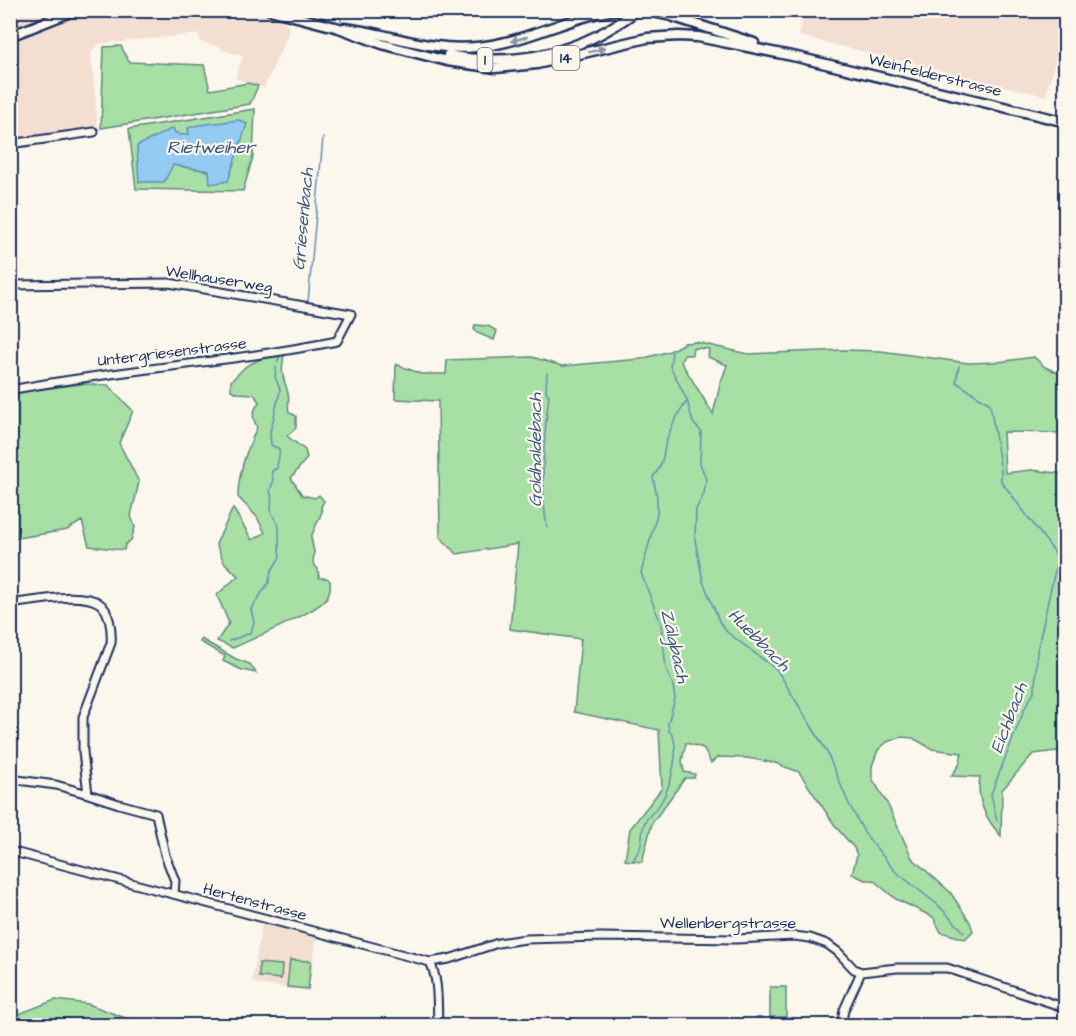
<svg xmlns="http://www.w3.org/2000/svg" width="1076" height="1036" font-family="'Architects Daughter',sans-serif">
<rect width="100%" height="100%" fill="#fbf7ec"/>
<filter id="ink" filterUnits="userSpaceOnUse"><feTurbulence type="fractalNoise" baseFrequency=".0167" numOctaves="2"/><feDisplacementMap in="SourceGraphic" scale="12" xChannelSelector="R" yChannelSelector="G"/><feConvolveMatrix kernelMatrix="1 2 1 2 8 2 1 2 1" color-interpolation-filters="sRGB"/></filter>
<g filter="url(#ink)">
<path fill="#f2dfd1" d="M 11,11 L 76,11 L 11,36 Z
M 91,11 L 246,11 L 282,19 L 288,26 L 288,34 L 264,88 L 235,78 L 243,56 L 221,50 L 221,47 L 201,42 L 199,34 L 98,44 L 91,52 L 98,129 L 11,142 L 11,41 Z
M 805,11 L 1065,11 L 1065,51 L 1058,49 L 1046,96 L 799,36 Z
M 263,917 L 317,932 L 309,991 L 252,983 Z"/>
<path fill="#a7dfa4" stroke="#618781" stroke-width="1.5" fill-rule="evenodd" d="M 121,46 L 129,62 L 204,65 L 210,90 L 248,83 L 258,86 L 250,104 L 101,128 L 104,47 Z
M 255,109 L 253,157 L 243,191 L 136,189 L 129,129 ZM 189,134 L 228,181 L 209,171 L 173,165 L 183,135 Z
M 475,325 L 488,326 L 497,331 L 494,340 L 477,333 L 474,329 Z
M 696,342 L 748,354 L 844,350 L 881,351 L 968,363 L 998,362 L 1034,357 L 1045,367 L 1065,376 L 1065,433 L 1003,432 L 1005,473 L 1031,470 L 1065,474 L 1065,750 L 1033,754 L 1002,790 L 1001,836 C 986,819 976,801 980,777 L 951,776 L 959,765 L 962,753 L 932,749 L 913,738 L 902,737 L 887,742 L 878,750 L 872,766 L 872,778 L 887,803 L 912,858 L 950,892 L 970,922 L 973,931 L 965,939 L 941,932 L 933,917 L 896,899 L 873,880 L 865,880 L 852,874 L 857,855 L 854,848 L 836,827 L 799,772 L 775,763 L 747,758 L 718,757 L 711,763 L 703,748 L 686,743 L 682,761 L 684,772 L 695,774 L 694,778 L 685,778 L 652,823 L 642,862 L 625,860 L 630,829 L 662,788 L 659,730 L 574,712 L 581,639 L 510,629 L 518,544 L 457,554 L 440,537 L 438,401 L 395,399 L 396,364 L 421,374 L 446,374 L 447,360 L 532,357 L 562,366 L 641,359 L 670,351 L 684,343 ZM 693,348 L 709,349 L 708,357 L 727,365 L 720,385 L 713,414 L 681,362 L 684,355 L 692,355 Z
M 284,354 C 281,375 282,373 288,393 C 290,399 287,405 289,412 L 296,416 L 296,428 L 287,436 L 305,450 L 307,458 L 291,478 L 302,495 L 315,498 L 319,495 L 324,501 L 321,507 L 322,512 L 311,537 L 314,552 L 313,563 L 318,569 L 319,578 L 327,578 L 330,581 C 331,588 330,593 326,599 C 315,613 252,639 233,648 L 217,641 L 229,623 L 217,595 L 238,576 L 224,562 L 216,544 L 233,508 L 252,540 L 265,533 L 257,517 L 238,497 C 238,472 247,450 257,427 C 251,416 253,412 259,402 L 254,394 L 237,393 L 231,390 L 231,381 L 246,366 L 265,357 Z
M 81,384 L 108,385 L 133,411 L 119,443 L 139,482 L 131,516 L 135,527 L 131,540 L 125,545 L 124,550 L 89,546 L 82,521 L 67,530 L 11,539 L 11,393 Z
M 201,639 L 236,659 L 250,664 L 256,673 L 242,670 L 223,661 L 225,656 L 200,642 Z
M 290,960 L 311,961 L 308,989 L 287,987 Z
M 259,963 L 282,965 L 281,979 L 259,977 Z
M 770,987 L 786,987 L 786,1017 L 770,1017 Z
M 55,1000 L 88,1004 L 144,1025 L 11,1025 L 11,1017 Z"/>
<path fill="#93cbf2" stroke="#638db7" stroke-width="1.5" d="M 239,120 L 247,124 L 228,181 L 210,184 L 209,171 L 173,165 L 164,182 L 139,182 L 137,146 L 173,128 L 175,133 L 178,133 L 179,135 L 189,134 L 188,128 L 199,125 Z"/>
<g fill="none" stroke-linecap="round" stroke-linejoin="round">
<path stroke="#638db7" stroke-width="1.5" d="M 339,10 L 341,21
M 308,302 L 323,138
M 672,352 L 670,366 L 687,400 L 693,423 L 701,431 L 700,463 L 706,479 L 704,494 L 696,509 L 695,540 L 703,581 L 719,621 L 727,632 L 777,670 L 826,750 L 848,802 L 865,834 L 895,871 L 938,905 L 964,932
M 277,362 L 280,356
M 959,366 L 956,382 L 990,404 L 1000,465
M 1001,468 L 1001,481 L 1058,557 L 1044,619
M 547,527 C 540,489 544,434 549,396 L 546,391 L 547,373
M 229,641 L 250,633 L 254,623 L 251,609 L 269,582 L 271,572 L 280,557 C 278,547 280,538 279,528 C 278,521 272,517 271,510 C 271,503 273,498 270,491 L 273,482 L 272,471 L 277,468 C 277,462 281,453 279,449 L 271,445 L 270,432 L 279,396 L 280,389 L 275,377 L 276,367
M 997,821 L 991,794 L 1025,708 L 1035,690 L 1037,651 L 1044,620
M 633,861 C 635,856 638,852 640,848 C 643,839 641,828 646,820 C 650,814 657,809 661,802 C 670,789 683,743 669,731 L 668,723 L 675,699 L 673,685 L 666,668 L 661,624 L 641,573 L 657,514 L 657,497 L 653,477 C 663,465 662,460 665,446 C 669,430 677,415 687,401"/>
<defs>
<path id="minor" d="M 10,144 L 94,132
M 10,285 L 169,283 L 351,314 L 337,341 C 229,363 119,369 10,390
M 10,604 C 33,601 81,591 99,603 C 110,610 112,631 111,643 L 83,717 L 83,752 L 88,794 L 119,804 L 156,814 L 165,855 L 175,881 L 174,894
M 10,779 L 56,785 L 88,794
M 10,851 L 430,962 C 439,980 437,1005 438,1026
M 430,962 L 449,959 L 498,943 L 526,939 L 600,937 L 736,939 L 794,936 L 810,938 L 827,944 L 838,952 L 854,969 L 861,972 L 897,968 L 947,968 L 1066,1008
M 841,1026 L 844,1010 L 861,972"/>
<path id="major" d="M 270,10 L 339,28
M 643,10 L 671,16 L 754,43
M 336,27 L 382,44 L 447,61 L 495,68 L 537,64 L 647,38 L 679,36 L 698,37 L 797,57 L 1066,122
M 344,28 C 388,33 431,52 476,47 C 525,43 567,17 615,10
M 10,36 L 76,10
M 448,55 C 515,68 583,53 637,10"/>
</defs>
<use href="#minor" stroke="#1b2f5e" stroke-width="11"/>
<use href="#major" stroke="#1b2f5e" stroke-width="13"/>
<use href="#minor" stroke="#fbf7ec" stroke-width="7"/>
<use href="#major" stroke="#fbf7ec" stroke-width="8"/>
</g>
<defs><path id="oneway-solid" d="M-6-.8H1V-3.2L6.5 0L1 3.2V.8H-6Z" transform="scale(1.5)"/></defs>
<g fill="#8b93a5">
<use href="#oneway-solid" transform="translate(519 39) rotate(164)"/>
<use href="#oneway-solid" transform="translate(597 50) rotate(-15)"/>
</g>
</g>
<g text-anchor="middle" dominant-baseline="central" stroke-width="4.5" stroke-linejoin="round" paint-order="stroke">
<g fill="#fbf7ec" stroke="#5e6b89" stroke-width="1.5">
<rect x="552.5" y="46" width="27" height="24" rx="4.5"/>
<rect x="477.5" y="48" width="15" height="24" rx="4.5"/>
</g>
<g font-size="15" font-weight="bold" fill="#1b2f5e">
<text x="566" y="58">14</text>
<text x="485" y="60">1</text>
</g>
<g font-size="16" fill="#1b2f5e" stroke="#fbf7ec">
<text transform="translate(935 75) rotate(14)">Weinfelderstrasse</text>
<text transform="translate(219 279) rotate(9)">Wellhauserweg</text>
<text transform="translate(172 352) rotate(-7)">Untergriesenstrasse</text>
<text transform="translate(255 902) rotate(15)">Hertenstrasse</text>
<text x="728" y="923">Wellenbergstrasse</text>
</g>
<g font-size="18" font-style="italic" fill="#395683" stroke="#fbf7ec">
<text x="211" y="147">Rietweiher</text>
<text transform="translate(303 219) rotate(-85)">Griesenbach</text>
<text transform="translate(535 450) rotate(-90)">Goldhaldebach</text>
<text transform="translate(759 640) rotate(45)">Huebbach</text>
<text transform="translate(675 646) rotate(77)">Zälgbach</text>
<text transform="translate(1009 718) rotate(-69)">Eichbach</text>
</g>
</g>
<rect width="1076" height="1036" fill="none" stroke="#fbf7ec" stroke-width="36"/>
<rect x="18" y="18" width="1040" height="1000" fill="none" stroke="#1b2f5e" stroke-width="2" filter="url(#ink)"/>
</svg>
